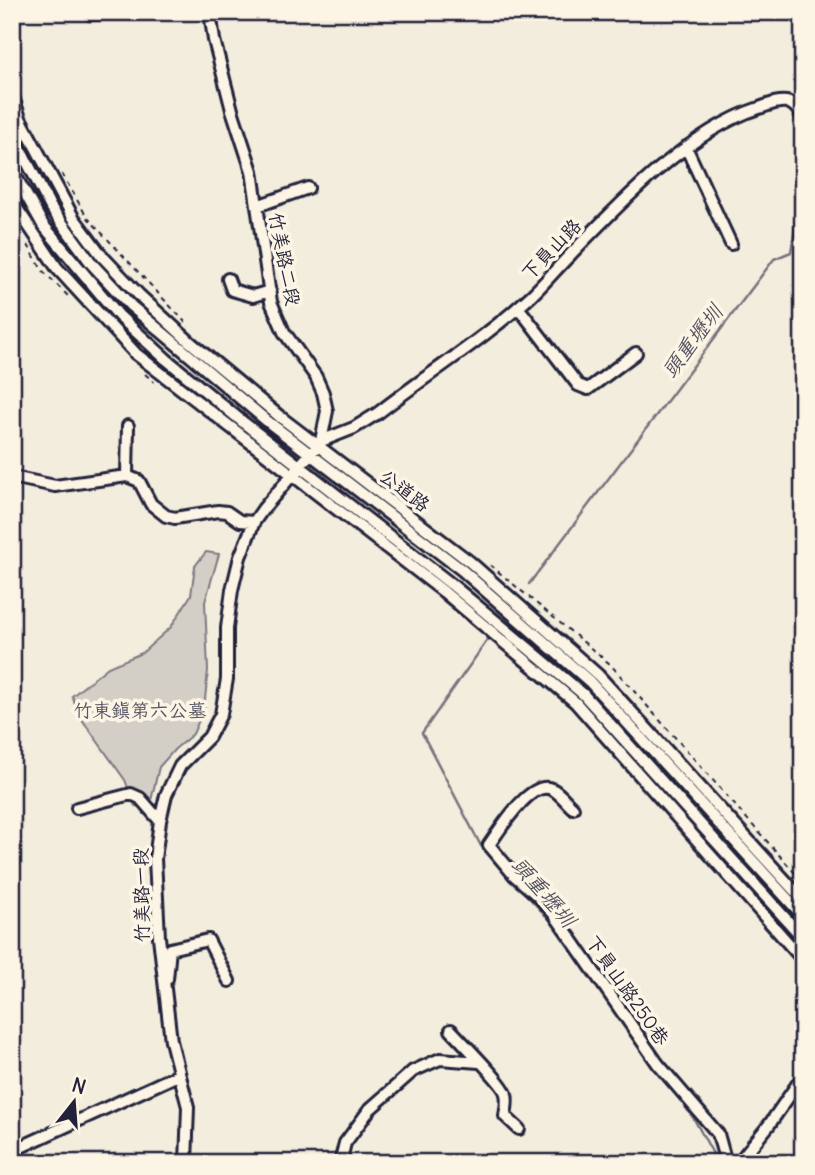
<svg xmlns="http://www.w3.org/2000/svg" width="815" height="1175" font-family="Delius,'LXGW WenKai TC',sans-serif">
<rect width="100%" height="100%" fill="#f3edde"/>
<filter id="ink" filterUnits="userSpaceOnUse"><feTurbulence type="fractalNoise" baseFrequency=".0143" numOctaves="2"/><feDisplacementMap in="SourceGraphic" scale="14" xChannelSelector="R" yChannelSelector="G"/><feConvolveMatrix kernelMatrix="1 2 1 2 8 2 1 2 1" color-interpolation-filters="sRGB"/></filter>
<g filter="url(#ink)">
<path fill="#d4cfc6" stroke="#7b7880" stroke-width="2" d="M 206,552 L 219,554 L 205,602 L 208,670 L 204,709 L 193,734 L 175,749 L 159,767 L 149,809 L 135,806 L 125,780 L 81,718 L 72,696 L 108,667 L 142,653 L 171,627 L 191,595 L 195,566 Z"/>
<g fill="none" stroke-linecap="round" stroke-linejoin="round">
<path stroke="#75727b" stroke-width="2.5" d="M 529,584 L 774,259 L 791,252 L 803,178
M 489,638 L 422,733 L 481,846 L 503,870
M 517,885 L 550,920 L 584,966
M 674,1091 L 694,1119 L 718,1163"/>
<defs>
<path id="minor" d="M 91,14 L 114,12
M 12,94 L 20,118 L 73,217 L 102,256 L 139,295 L 190,342 L 279,416 L 470,562 L 598,675 L 803,900
M 12,133 L 51,208 L 92,264 L 131,306 L 267,421 L 462,570 L 590,682 L 803,916
M 686,147 L 731,244
M 12,170 L 43,225 L 119,316 L 166,359 L 244,423 L 451,584 L 583,694 L 803,938
M 12,201 L 57,268 L 136,354 L 444,592 L 575,702 L 803,960
M 257,206 L 308,188
M 228,279 L 232,290 L 253,296 L 270,291
M 518,307 L 578,385 L 588,389 L 636,353
M 321,441 L 354,428 L 378,413 C 428,374 484,339 531,296 C 545,283 557,268 571,254 C 622,201 689,131 759,108 C 780,101 791,95 803,118
M 127,476 L 128,426
M 12,477 L 55,486 L 127,476 L 139,481 L 151,504 L 166,516 L 175,518 L 218,511 L 227,512 L 240,521 L 254,522
M 77,808 L 131,794 L 140,798 L 160,821
M 573,808 C 567,803 560,793 552,789 C 530,779 499,831 489,845 L 515,876 L 538,896 L 554,914 L 658,1064 L 718,1134 L 726,1163
M 167,979 L 170,949 L 208,940 L 229,981
M 451,1030 C 461,1041 505,1085 506,1094 C 508,1101 506,1109 505,1116 L 519,1129
M 12,1151 L 178,1075
M 186,1163 L 188,1107 L 171,1041 L 159,937 L 155,859 L 160,821 L 166,795 L 180,766 L 209,737 L 221,714 L 227,679 L 227,628 L 232,590 L 240,557 L 254,522 L 263,509 L 321,441 L 327,411 L 323,393 L 316,377 L 284,332 L 271,302 L 252,171 L 232,110 L 214,40 L 210,12
M 340,1163 L 345,1143 L 370,1109 L 413,1071 L 440,1059 L 479,1062
M 738,1163 L 769,1125 L 803,1076"/>
</defs>
<use href="#minor" stroke="#22223b" stroke-width="16"/>
<path stroke="#22223b" stroke-width="2" stroke-dasharray="5 5" stroke-linecap="butt" d="M 12,67 L 18,84
M 62,174 L 87,217 L 185,322
M 28,245 L 42,270 L 70,298
M 145,374 L 154,382
M 490,565 L 610,664 L 803,882"/>
<use href="#minor" stroke="#fcf5e5" stroke-width="10"/>
</g>
</g>
<g text-anchor="middle" dominant-baseline="central" stroke-width="7" stroke-linejoin="round" paint-order="stroke">
<g font-size="19" fill="#22223b" stroke="#fcf5e5">
<text transform="translate(551 249) rotate(-46)">下員山路</text>
<text transform="translate(285 259) rotate(79)">竹美路二段</text>
<text transform="translate(405 490) rotate(37)">公道路</text>
<text transform="translate(141 895) rotate(-91)">竹美路一段</text>
<text transform="translate(628 990) rotate(55)">下員山路250巷</text>
</g>
<g font-size="19" fill="#575665" stroke="#fcf5e5">
<text x="140" y="710">竹東鎮第六公墓</text>
</g>
<g font-size="21" font-style="italic" fill="#525160" stroke="#fcf5e5">
<text transform="translate(692 341) rotate(-53)">頭重壢圳</text>
<text transform="translate(544 892) rotate(49)">頭重壢圳</text>
</g>
</g>
<rect width="815" height="1175" fill="none" stroke="#fcf5e5" stroke-width="42"/>
<rect x="21" y="21" width="773" height="1133" fill="none" stroke="#22223b" stroke-width="2.5" filter="url(#ink)"/>
<g transform="translate(74 1102) rotate(17)" stroke="#fcf5e5" stroke-width="5" paint-order="stroke">
<path d="M0-5L12 26L0 18L-12 26Z" fill="#22223b"/>
<text y="-10" font-size="19" font-weight="bold" text-anchor="middle" fill="#22223b">N</text>
</g>
</svg>
